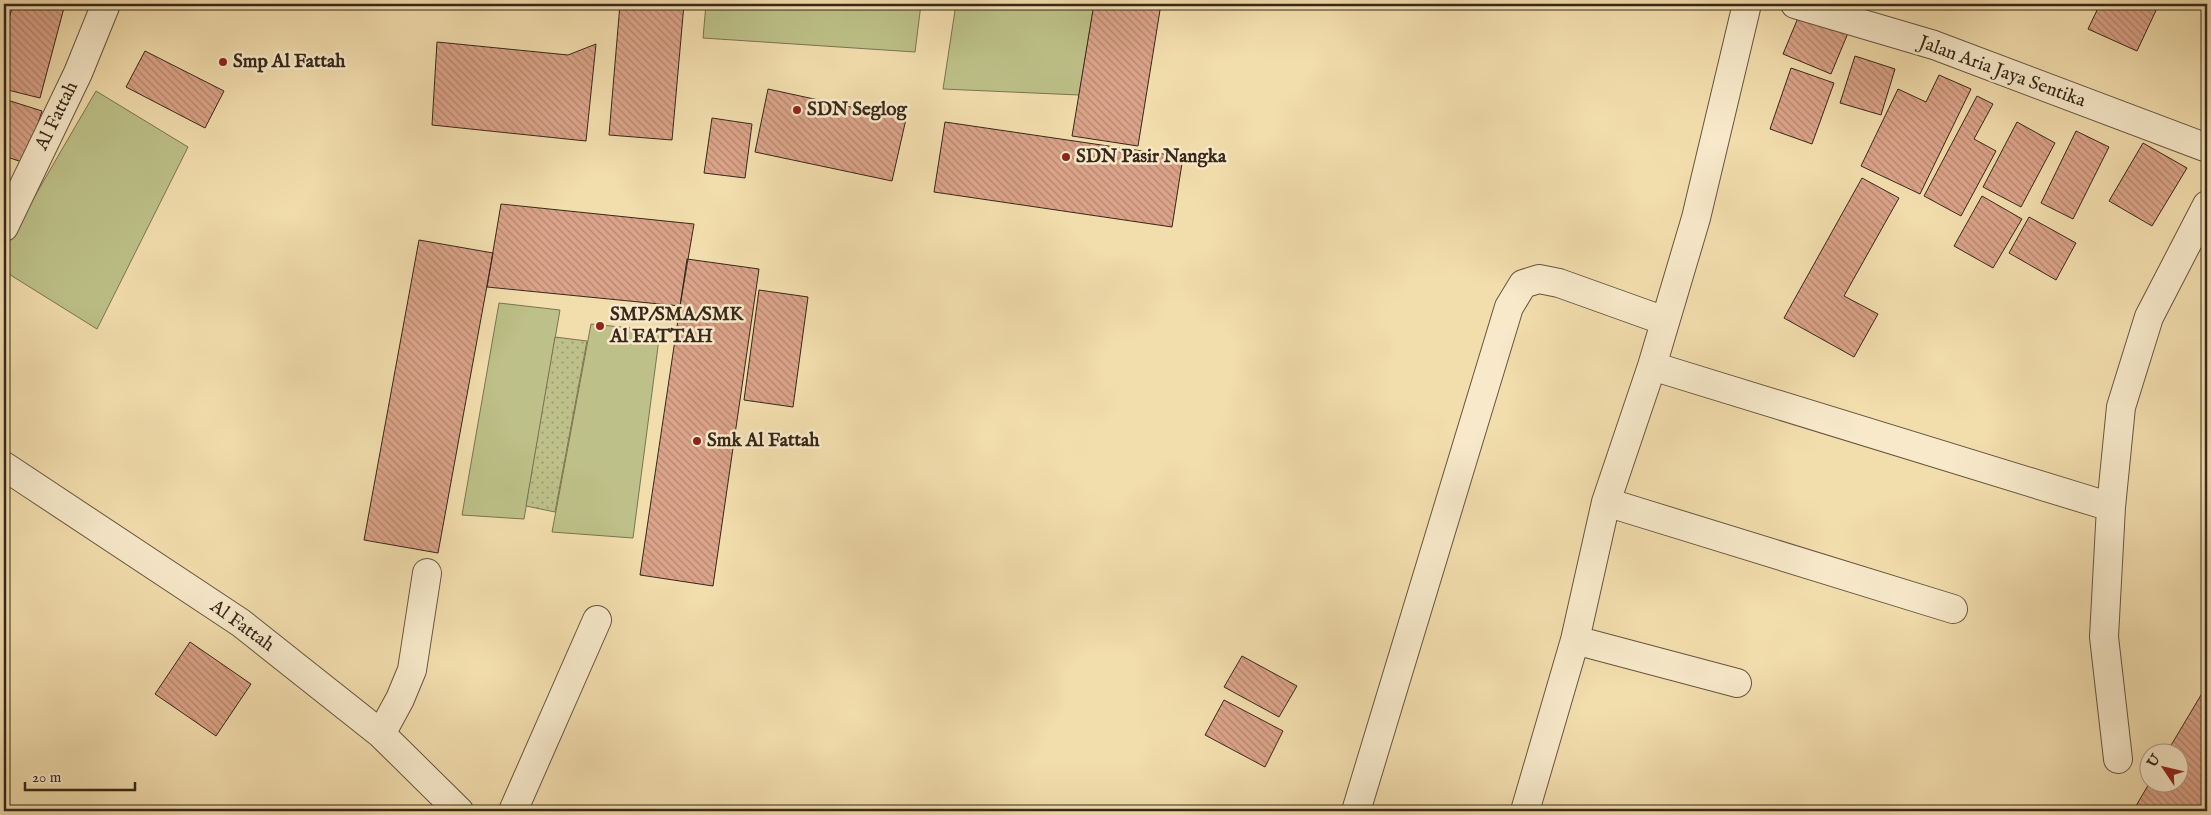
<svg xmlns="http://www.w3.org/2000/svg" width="2211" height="815" font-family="'IM FELL English',serif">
<defs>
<pattern id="park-dots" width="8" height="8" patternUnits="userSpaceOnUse" patternTransform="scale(1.25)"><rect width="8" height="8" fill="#bdc088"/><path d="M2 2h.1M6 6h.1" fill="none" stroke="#9a9c6e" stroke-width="1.8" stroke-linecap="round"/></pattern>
<pattern id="building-back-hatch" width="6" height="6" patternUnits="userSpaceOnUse" patternTransform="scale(1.25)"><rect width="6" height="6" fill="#dba389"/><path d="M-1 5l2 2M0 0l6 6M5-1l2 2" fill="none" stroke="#b2856f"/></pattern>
</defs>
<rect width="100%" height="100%" fill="#f2ddad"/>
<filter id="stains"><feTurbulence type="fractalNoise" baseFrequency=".004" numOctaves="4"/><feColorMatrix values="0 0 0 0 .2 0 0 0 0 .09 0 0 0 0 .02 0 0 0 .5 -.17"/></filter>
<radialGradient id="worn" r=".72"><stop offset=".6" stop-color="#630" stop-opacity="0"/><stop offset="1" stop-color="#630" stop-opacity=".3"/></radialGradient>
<path fill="#bdc088" stroke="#7a7450" d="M 706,4 L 921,4 L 915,52 L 703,38 Z
M 956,4 L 1094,4 L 1079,95 L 943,89 Z
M 96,91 L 188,147 L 97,329 L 4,271 L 4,249 Z
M 499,303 L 560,310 L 524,519 L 462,515 Z
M 591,324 L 660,331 L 633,538 L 552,532 Z"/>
<path fill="url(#park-dots)" stroke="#7a7450" d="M 555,337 L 587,341 L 555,512 L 526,506 Z"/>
<path fill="url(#building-back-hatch)" stroke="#372819" d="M 13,4 L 65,4 L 40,98 L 4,89 L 4,38 Z
M 620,4 L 684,4 L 672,140 L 609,135 Z
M 1094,4 L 1161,4 L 1138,146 L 1072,136 Z
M 2100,4 L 2159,4 L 2137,51 L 2088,29 Z
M 1800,13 L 1848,33 L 1831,74 L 1783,54 Z
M 437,42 L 568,55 L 596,44 L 586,141 L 432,125 Z
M 145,51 L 224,91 L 205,128 L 126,87 Z
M 1855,56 L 1895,69 L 1881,115 L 1840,103 Z
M 1791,68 L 1834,83 L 1812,144 L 1770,129 Z
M 1939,75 L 1971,89 L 1920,194 L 1861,166 L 1898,89 L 1926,102 Z
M 768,89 L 906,119 L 892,181 L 755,152 Z
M 1977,96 L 1993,104 L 1974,139 L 1996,151 L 1961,216 L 1924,196 Z
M 4,99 L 42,111 L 25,163 L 4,156 Z
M 712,118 L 752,124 L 745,178 L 704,173 Z
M 945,122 L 1183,157 L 1172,227 L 934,192 Z
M 2017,122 L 2055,143 L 2021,207 L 1983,187 Z
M 2076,131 L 2109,147 L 2073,219 L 2041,203 Z
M 2143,143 L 2187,168 L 2152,226 L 2109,201 Z
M 1862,178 L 1899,198 L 1844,296 L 1878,314 L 1854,357 L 1784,318 Z
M 1982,196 L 2022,219 L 1993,268 L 1954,246 Z
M 501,204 L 694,224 L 680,306 L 487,287 Z
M 2029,217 L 2076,243 L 2056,280 L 2009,253 Z
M 419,240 L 493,253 L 438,553 L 364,540 Z
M 687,259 L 759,269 L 713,586 L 640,575 Z
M 759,290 L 808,297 L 793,407 L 744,400 Z
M 190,642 L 251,684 L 216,736 L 155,694 Z
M 1242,656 L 1297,686 L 1279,717 L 1224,687 Z
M 2207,685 L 2207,811 L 2133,811 L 2150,782 L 2178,782 L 2178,752 L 2167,752 Z
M 1224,700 L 1283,731 L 1265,767 L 1205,735 Z"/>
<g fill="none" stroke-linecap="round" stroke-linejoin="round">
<defs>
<path id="minor" d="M 1795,4 L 1934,45 L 2207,148
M 4,227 L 78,73 L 106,4
M 1652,366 L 2111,507
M 4,466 L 241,623 L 381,734 L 459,811
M 1606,502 L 1953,609
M 1575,640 L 1737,683
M 381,734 L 400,699 L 412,670 L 427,573
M 2118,759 L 2104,637 L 2111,507 L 2121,407 L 2149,317 L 2207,205
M 513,811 L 597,620
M 1356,811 L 1509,307 L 1523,284 L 1539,279 L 1559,283 L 1665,321
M 1525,811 L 1575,640 L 1606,502 L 1652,366 L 1696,218 L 1747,4"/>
</defs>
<use href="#minor" stroke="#66553e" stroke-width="30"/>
<use href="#minor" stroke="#f7e9ca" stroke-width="28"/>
</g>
<g fill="#8f2418" stroke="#f7e9ca" stroke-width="2">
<circle cx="223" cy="62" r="5"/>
<circle cx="797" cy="110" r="5"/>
<circle cx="1066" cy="157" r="5"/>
<circle cx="600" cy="326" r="5"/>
<circle cx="697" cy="441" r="5"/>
</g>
<g text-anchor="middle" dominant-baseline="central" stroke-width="5" stroke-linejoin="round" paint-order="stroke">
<g font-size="19" font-weight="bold" fill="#372819" stroke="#f7e9ca" text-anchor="start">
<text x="233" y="62">Smp Al Fattah</text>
<text x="807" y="110">SDN Seglog</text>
<text x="1076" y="157">SDN Pasir Nangka</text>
<text x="610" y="315">SMP/SMA/SMK<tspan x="610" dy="22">Al FATTAH</tspan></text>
<text x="707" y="441">Smk Al Fattah</text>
</g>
<g font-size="19" fill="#372819" stroke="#f7e9ca">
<text transform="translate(2002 72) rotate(20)">Jalan Aria Jaya Sentika</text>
<text transform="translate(57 116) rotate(-64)">Al Fattah</text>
<text transform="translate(242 626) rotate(36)">Al Fattah</text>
</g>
</g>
<rect width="2211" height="815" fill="none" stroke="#f2ddad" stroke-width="20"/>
<rect x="5" y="5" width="2201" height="805" fill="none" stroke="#372819" stroke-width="2.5"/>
<rect x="10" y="10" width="2191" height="795" fill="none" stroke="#372819"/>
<g transform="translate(2164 768) rotate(305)"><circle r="24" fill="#f7e9ca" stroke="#aa9c83"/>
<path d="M0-4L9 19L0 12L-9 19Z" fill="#8f2418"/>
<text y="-8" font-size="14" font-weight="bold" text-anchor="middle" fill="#372819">U</text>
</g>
<path d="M25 782v8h110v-8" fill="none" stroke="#372819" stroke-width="2.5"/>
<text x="32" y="782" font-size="15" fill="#372819" stroke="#f7e9ca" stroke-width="4" paint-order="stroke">20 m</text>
<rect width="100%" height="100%" filter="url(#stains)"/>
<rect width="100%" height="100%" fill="url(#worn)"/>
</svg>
